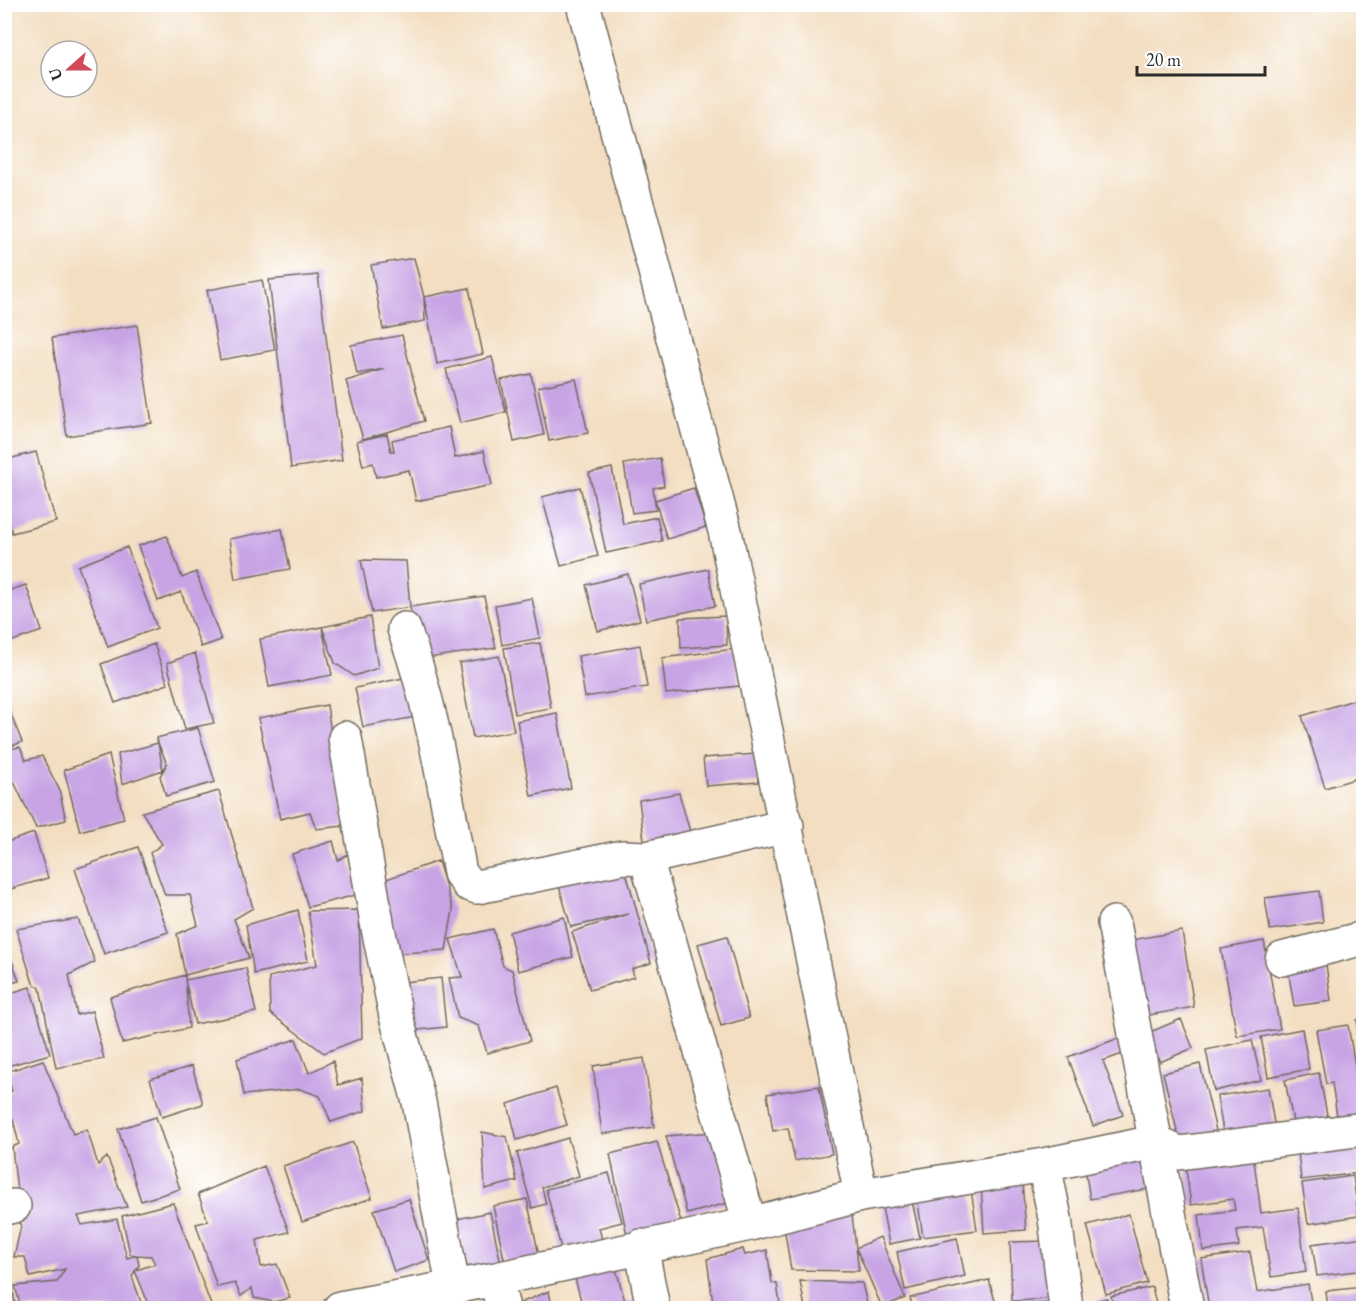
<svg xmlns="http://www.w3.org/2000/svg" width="1368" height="1313" font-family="'EB Garamond',serif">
<rect width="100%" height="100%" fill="#fff"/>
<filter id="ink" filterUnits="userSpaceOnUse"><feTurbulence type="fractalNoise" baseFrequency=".0167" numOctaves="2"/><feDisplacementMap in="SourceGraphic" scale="12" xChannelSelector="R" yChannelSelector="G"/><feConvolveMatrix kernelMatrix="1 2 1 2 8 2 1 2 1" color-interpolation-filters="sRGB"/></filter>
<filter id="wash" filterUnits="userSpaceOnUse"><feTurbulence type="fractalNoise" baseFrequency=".008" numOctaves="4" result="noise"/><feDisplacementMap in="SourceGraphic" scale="24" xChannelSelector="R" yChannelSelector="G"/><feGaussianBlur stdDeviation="1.35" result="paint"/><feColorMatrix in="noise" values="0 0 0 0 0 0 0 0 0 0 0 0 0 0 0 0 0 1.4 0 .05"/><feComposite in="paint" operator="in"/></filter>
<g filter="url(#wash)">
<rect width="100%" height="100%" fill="#f3dec1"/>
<g id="blocks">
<path fill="#c8a4e5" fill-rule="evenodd" d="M 414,258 L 424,297 L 425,321 L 383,329 L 371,265 Z
M 318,275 L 342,460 L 291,468 L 269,280 Z
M 262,280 L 275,350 L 220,360 L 207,290 Z
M 469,288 L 483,354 L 437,364 L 424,297 Z
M 137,325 L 152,423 L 67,436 L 52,338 Z
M 402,335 L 424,421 L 363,439 L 346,381 L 384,369 L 357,374 L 351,345 Z
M 492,357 L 506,412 L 460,423 L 446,369 Z
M 531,374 L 544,435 L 514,442 L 501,380 Z
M 576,379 L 588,433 L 549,441 L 538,387 Z
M 449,427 L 455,458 L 484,451 L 492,485 L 416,501 L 409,470 L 376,477 L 373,463 L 363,466 L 357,441 L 387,434 L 391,451 L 394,451 L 392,440 Z
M 36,452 L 56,522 L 12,533 L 4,505 L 4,460 Z
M 660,458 L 664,486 L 653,488 L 656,510 L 632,513 L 624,464 Z
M 612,468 L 623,524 L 657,517 L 662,541 L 606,553 L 589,473 Z
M 580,487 L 598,556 L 561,566 L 542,497 Z
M 694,488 L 706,527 L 667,539 L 655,500 Z
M 282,529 L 290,569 L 235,579 L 229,539 Z
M 167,536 L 182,578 L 196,572 L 221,640 L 201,647 L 181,592 L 158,601 L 138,546 Z
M 127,547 L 157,628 L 108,647 L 78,566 Z
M 361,560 L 406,561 L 410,607 L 484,596 L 496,648 L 421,659 L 410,607 L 372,613 Z
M 708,569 L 715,606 L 646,620 L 639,584 Z
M 628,574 L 640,620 L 598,631 L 586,585 Z
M 26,585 L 42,631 L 4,644 L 4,592 Z
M 532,598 L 540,638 L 502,645 L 495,605 Z
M 726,616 L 727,645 L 681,648 L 680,618 Z
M 370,617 L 378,668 L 354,676 L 335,663 L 322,627 Z
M 322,627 L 332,675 L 269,687 L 260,639 Z
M 540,643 L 551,708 L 515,714 L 504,648 Z
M 154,644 L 168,684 L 115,703 L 101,664 Z
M 640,645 L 647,687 L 585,697 L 578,656 Z
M 735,649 L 739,686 L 666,694 L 662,658 Z
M 195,653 L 214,723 L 185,729 L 167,663 Z
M 499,656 L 514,731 L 473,738 L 459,663 Z
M 413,676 L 421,716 L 363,727 L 355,688 Z
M 4,697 L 22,742 L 4,749 Z
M 1357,699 L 1364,721 L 1364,776 L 1325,788 L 1302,716 Z
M 327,705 L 344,826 L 316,829 L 310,812 L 280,819 L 258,718 Z
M 557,713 L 571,788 L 531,796 L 517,721 Z
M 198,728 L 215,782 L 166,796 L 160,776 L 167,764 L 156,738 Z
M 158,743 L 163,770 L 122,784 L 118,754 Z
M 20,747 L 26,760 L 42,756 L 59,789 L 66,820 L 36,828 L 14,782 L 4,782 L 4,750 Z
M 756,754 L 758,782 L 706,786 L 703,758 Z
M 109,755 L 124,819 L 80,831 L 64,770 Z
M 219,791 L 253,908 L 234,919 L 249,958 L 185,975 L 177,934 L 198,925 L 190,895 L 165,895 L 150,853 L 162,844 L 142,812 Z
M 679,793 L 692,839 L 645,848 L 639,800 Z
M 34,833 L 48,878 L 4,891 L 4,843 Z
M 333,841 L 338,860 L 348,854 L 360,894 L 308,907 L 292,854 Z
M 138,847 L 168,932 L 104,954 L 75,869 Z
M 438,861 L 453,910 L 446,950 L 389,954 L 378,882 Z
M 623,861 L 651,963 L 632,969 L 634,977 L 590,990 L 572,932 L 628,914 L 571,927 L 557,879 Z
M 1319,891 L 1323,922 L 1270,930 L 1265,898 Z
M 298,910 L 308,961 L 254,974 L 246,925 Z
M 359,910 L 362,1038 L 324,1053 L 270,1013 L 269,977 L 317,965 L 308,911 Z
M 564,917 L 573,957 L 518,971 L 509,932 Z
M 78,919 L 95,962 L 69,975 L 77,1015 L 92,1011 L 104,1059 L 56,1068 L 40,988 L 33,983 L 16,929 Z
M 493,929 L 503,966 L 512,970 L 530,1041 L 487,1053 L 479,1026 L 458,1018 L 449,978 L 462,977 L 450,939 Z
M 1182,931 L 1194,1007 L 1139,1017 L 1125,941 Z
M 727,936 L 749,1018 L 721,1026 L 698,944 Z
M 4,937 L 19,981 L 4,985 Z
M 1264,941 L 1280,1029 L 1237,1036 L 1221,949 Z
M 1325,957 L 1331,1001 L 1294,1006 L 1287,963 Z
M 246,968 L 256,1012 L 195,1024 L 185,980 Z
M 185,975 L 189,1028 L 122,1043 L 110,997 Z
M 441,978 L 446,1027 L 409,1031 L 403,982 Z
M 30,987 L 50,1054 L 4,1067 L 4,995 Z
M 1364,1018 L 1364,1052 L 1362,1052 L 1357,1020 Z
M 1181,1019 L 1193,1048 L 1160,1062 L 1148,1033 Z
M 1348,1025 L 1357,1078 L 1364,1077 L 1364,1120 L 1338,1123 L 1332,1083 L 1326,1084 L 1316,1030 Z
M 1302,1029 L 1309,1069 L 1268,1077 L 1261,1037 Z
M 1119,1038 L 1125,1053 L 1103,1061 L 1123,1115 L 1093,1126 L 1068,1057 Z
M 296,1039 L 309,1073 L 333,1061 L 338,1085 L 362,1078 L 365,1111 L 331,1122 L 320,1096 L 300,1089 L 244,1095 L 237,1059 Z
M 1252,1040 L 1261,1080 L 1214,1091 L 1206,1050 Z
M 644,1058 L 654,1127 L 602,1134 L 593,1066 Z
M 43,1060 L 73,1134 L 87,1129 L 98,1165 L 107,1157 L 127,1207 L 78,1216 L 82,1225 L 117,1219 L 127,1258 L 137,1255 L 130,1254 L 122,1216 L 173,1203 L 212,1308 L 173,1308 L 169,1303 L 149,1305 L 135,1271 L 132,1276 L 143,1308 L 21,1308 L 15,1286 L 57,1282 L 65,1269 L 30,1277 L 25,1257 L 14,1257 L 21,1226 L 12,1147 L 19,1144 L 13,1119 L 6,1122 L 4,1119 L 4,1095 L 12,1091 L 6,1072 ZM 137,1255 L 151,1256 L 155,1264 L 136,1270 L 139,1265 Z
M 1200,1064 L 1218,1139 L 1181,1147 L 1163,1073 Z
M 192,1066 L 203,1104 L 162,1117 L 150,1079 Z
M 1319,1073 L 1328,1120 L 1294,1127 L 1285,1080 Z
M 819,1086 L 832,1154 L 795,1161 L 788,1128 L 773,1131 L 767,1094 Z
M 556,1088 L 567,1125 L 517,1140 L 508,1104 Z
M 1268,1088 L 1276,1135 L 1225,1143 L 1217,1096 Z
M 156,1117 L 180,1189 L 141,1201 L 118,1129 Z
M 482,1132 L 507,1137 L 517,1181 L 485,1189 Z
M 712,1132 L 731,1202 L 687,1214 L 666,1136 Z
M 1356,1135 L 1360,1173 L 1301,1180 L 1297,1142 Z
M 568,1138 L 579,1176 L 542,1187 L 546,1204 L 532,1208 L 517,1153 Z
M 353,1142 L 372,1198 L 302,1222 L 283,1166 Z
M 657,1142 L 682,1225 L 628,1240 L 610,1154 Z
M 1252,1146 L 1261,1213 L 1298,1208 L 1306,1272 L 1271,1277 L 1263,1227 L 1237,1230 L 1239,1246 L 1203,1251 L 1199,1215 L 1235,1210 L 1233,1199 L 1191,1205 L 1184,1155 Z
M 1148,1156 L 1154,1188 L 1090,1199 L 1085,1168 Z
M 264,1166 L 289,1232 L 257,1240 L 261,1267 L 277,1264 L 290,1298 L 274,1302 L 254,1298 L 252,1288 L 241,1296 L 235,1283 L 217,1287 L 196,1224 L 208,1221 L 198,1194 Z
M 609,1173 L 622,1222 L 599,1228 L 605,1251 L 564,1261 L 546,1189 Z
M 1353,1176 L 1358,1216 L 1308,1224 L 1302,1183 Z
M 970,1182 L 977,1230 L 923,1237 L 916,1189 Z
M 1022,1182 L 1026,1230 L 984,1233 L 981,1184 Z
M 911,1196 L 920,1238 L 889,1244 L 881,1202 Z
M 409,1199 L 429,1260 L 394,1272 L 374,1210 Z
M 527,1199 L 541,1265 L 507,1273 L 493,1206 Z
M 851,1207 L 856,1248 L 880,1237 L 905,1298 L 882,1307 L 856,1248 L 859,1271 L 791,1270 L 783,1220 Z
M 490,1212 L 502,1269 L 469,1276 L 457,1219 Z
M 1129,1214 L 1147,1283 L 1106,1294 L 1087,1225 Z
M 1364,1237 L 1364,1270 L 1317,1276 L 1312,1244 Z
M 957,1238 L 965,1276 L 905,1290 L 897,1252 Z
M 1049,1241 L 1051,1299 L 1012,1301 L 1010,1242 Z
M 743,1249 L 745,1255 L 767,1250 L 772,1283 L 777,1284 L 780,1304 L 773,1305 L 774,1308 L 721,1308 L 727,1301 L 713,1303 L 707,1259 Z
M 4,1252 L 6,1252 L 16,1308 L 4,1308 Z
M 1250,1252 L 1257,1292 L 1308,1284 L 1312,1308 L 1259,1308 L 1259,1305 L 1209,1308 L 1201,1259 Z
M 612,1255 L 625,1301 L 644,1301 L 645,1308 L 583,1308 L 573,1271 Z
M 989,1280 L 997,1308 L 913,1308 L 910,1298 Z
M 800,1281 L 862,1283 L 868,1308 L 805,1308 Z
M 1152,1287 L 1157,1308 L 1114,1308 L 1111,1296 Z
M 1364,1287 L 1364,1308 L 1328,1308 L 1326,1291 Z
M 549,1291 L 552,1308 L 508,1308 Z
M 1107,1298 L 1109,1308 L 1078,1308 L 1078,1305 Z
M 1050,1303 L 1051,1308 L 1014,1308 L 1014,1305 Z"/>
</g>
</g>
<g filter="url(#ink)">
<use href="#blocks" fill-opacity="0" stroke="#716a60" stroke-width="1.5"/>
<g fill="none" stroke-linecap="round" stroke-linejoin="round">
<defs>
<path id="minor" d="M 583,4 L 725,531 L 861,1195
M 404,629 C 433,708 445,790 460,873 L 468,884 L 477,887 L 623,857 L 646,858 L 787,826
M 345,738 L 378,928 L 396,1016 L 419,1102 L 453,1286 L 440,1303
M 646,858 L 750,1224
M 1114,923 L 1187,1308
M 1282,959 L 1364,938
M 1044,1165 L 1055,1218 L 1066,1308
M 4,1208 L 14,1206
M 641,1246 L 653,1308
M 496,1279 L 503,1308
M 340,1308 L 496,1279 L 750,1224 L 861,1195 L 1044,1165 L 1155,1142 L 1179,1153 L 1364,1129"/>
</defs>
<use href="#minor" stroke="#716a60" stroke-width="36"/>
<use href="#minor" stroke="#fff" stroke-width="33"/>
</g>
</g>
<rect width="1368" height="1313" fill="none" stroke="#fff" stroke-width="24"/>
<g transform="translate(69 69) rotate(249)"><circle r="28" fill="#ffffff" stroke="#aaaaaa" stroke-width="1.5"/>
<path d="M0-4.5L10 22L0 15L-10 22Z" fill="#d1495b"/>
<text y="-9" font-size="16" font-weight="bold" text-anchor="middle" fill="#2b2b2b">U</text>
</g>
<path d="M1137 66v9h128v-9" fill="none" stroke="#2b2b2b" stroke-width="3"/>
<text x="1146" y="66" font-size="18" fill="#2b2b2b" stroke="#ffffff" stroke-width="4.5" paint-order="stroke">20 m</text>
</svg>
